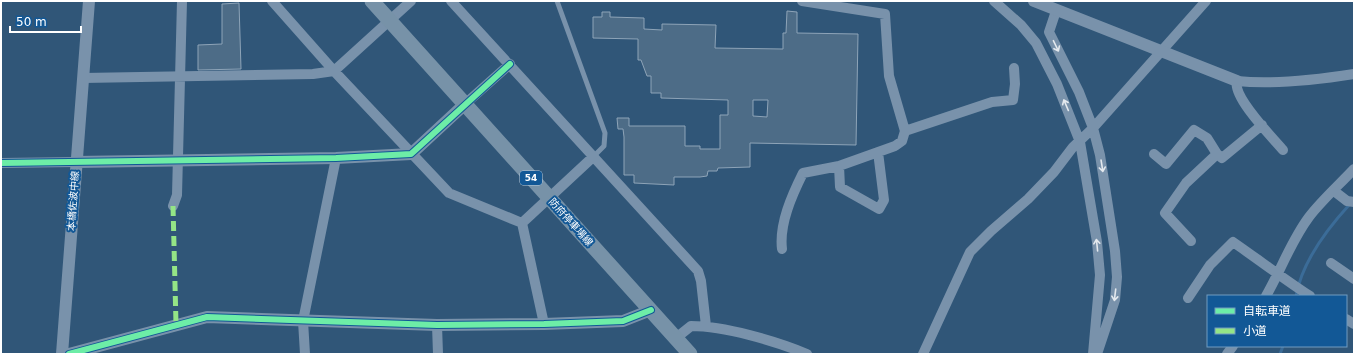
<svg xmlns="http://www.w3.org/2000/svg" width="1355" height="355" font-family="'DejaVu Sans','Noto Sans JP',sans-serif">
<rect width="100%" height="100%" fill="#305678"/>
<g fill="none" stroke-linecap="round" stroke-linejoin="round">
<path stroke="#3b6c98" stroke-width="3" d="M 1296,296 C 1302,262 1327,229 1350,204
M 1280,354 L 1283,346"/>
</g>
<path fill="#4d6c87" stroke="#8ea4b8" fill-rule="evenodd" d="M 239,3 L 241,69 L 198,70 L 198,45 L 222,44 L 222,4 Z
M 787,11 L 797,12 L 797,33 L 858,34 L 856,145 L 750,143 L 750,167 L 718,168 L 717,171 L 708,171 L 707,176 L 700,177 L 674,177 L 674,185 L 634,183 L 634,175 L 624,175 L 624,137 L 623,129 L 618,129 L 617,118 L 629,118 L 629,126 L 685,126 L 685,146 L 700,146 L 700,149 L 720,149 L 720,115 L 728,115 L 728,100 L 661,98 L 661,93 L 651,93 L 651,76 L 647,76 L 641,60 L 638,60 L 638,39 L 593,38 L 593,17 L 602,17 L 602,12 L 610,12 L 610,17 L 644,18 L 644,29 L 662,30 L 662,24 L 716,25 L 715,48 L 783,49 L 783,33 L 786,33 ZM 753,100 L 768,100 L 767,117 L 753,116 Z"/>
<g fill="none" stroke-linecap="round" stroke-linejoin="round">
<path stroke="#7992ab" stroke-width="5" d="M 557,1 L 605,133 L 604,146 L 593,157"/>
<path stroke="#7992ab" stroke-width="10" d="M 272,1 L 334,71 L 449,193 L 522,223
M 451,1 L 698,271 L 701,281 L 706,326
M 994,1 L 1021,25 L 1036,43 L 1057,84 L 1080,142 L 1097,242 L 1100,275 L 1093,354
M 1056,11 L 1049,32 L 1079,92 L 1093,128 L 1100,155 L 1115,251 L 1117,277 L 1115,300 L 1097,354
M 83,78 L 313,74 L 334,71 L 411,1
M 465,104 L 510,64
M 905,131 L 992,102 L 1013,100 L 1015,84 L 1014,68
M 1283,150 C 1272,137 1232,97 1237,81 C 1275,85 1316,80 1354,74
M 1154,154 L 1166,164 L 1194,130 L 1207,138 L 1217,154
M 1,163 L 76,162
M 839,166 L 840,187 L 879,209 L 884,200 L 878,152
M 1334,191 L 1347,201 L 1354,202
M 173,206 L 177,195 L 182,1
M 522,223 L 544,324
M 522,223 L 593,157
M 1191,241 L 1165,213 L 1186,183 L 1217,154 L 1222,158 L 1262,125
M 782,249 C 779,224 792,195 803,173 L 839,166 L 895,146 L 902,141 L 905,131 L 889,76 L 885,14 L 802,1
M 1331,263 L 1354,279
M 1266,296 C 1281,270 1291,241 1309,217 C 1322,200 1339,185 1354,169
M 1188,298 L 1210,265 L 1233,242 C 1259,260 1284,279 1310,296
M 1346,319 L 1354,324
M 437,325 L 438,354
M 676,338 L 691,326 C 724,326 776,341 807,354
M 305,354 L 303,321 L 336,158
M 923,354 L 970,252 L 991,231 L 1028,199 L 1054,172 L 1073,147 L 1093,128 L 1206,1
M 1227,354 L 1233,346"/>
<path stroke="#7992ab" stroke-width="12" d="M 1034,1 L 1237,81
M 76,162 L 336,158 L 411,154 L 465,104
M 62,354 L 89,1
M 69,354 L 207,317 L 437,325 L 544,324 L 623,321 L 651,310"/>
<path stroke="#7792a8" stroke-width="15" d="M 372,1 L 690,354"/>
<path stroke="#94e586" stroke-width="5" stroke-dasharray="10 5" stroke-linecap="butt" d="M 173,206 L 176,324"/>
<defs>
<path id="cycleway" d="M 1,163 L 336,158 L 411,154 L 510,64
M 69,354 L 207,317 L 437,325 L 544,324 L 623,321 L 651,310"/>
</defs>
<use href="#cycleway" stroke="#125896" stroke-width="8"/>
<use href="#cycleway" stroke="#6deda7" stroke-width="6"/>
</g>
<defs><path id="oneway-shaft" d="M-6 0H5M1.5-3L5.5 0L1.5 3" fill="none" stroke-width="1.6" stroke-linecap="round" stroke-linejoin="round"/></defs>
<g stroke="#e4e9ee">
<use href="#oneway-shaft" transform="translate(1056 46) rotate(64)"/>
<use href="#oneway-shaft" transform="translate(1066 105) rotate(-113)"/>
<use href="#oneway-shaft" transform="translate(1102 166) rotate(81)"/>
<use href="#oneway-shaft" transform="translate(1097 245) rotate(-96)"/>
<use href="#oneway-shaft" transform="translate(1115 295) rotate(97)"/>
</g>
<g text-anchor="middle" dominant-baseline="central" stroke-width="4" stroke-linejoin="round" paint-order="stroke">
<rect fill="#125896" stroke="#b8cde0" stroke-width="1" x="520" y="171" width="22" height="14" rx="3"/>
<g font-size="9" font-weight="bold" fill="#fff">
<text x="531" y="178">54</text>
</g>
<g font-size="10" fill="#fff" stroke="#125896">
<text transform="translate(73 201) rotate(-86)">本橋佐波中線</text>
<text transform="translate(571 222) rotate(48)">防府停車場線</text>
</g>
</g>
<rect width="1355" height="355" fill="none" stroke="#ffffff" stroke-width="4"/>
<rect x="1207" y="295" width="140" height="52" fill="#125896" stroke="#719bc0"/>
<rect x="1215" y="308" width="20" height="6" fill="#6deda7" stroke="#719bc0"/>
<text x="1243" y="315" font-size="12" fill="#ffffff">自転車道</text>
<rect x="1215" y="328" width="20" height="6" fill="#94e586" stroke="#719bc0"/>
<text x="1243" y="335" font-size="12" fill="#ffffff">小道</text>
<path d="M10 26v6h71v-6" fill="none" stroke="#ffffff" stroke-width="2"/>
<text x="16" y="26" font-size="12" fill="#ffffff" stroke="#125896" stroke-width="3" paint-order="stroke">50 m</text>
</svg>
